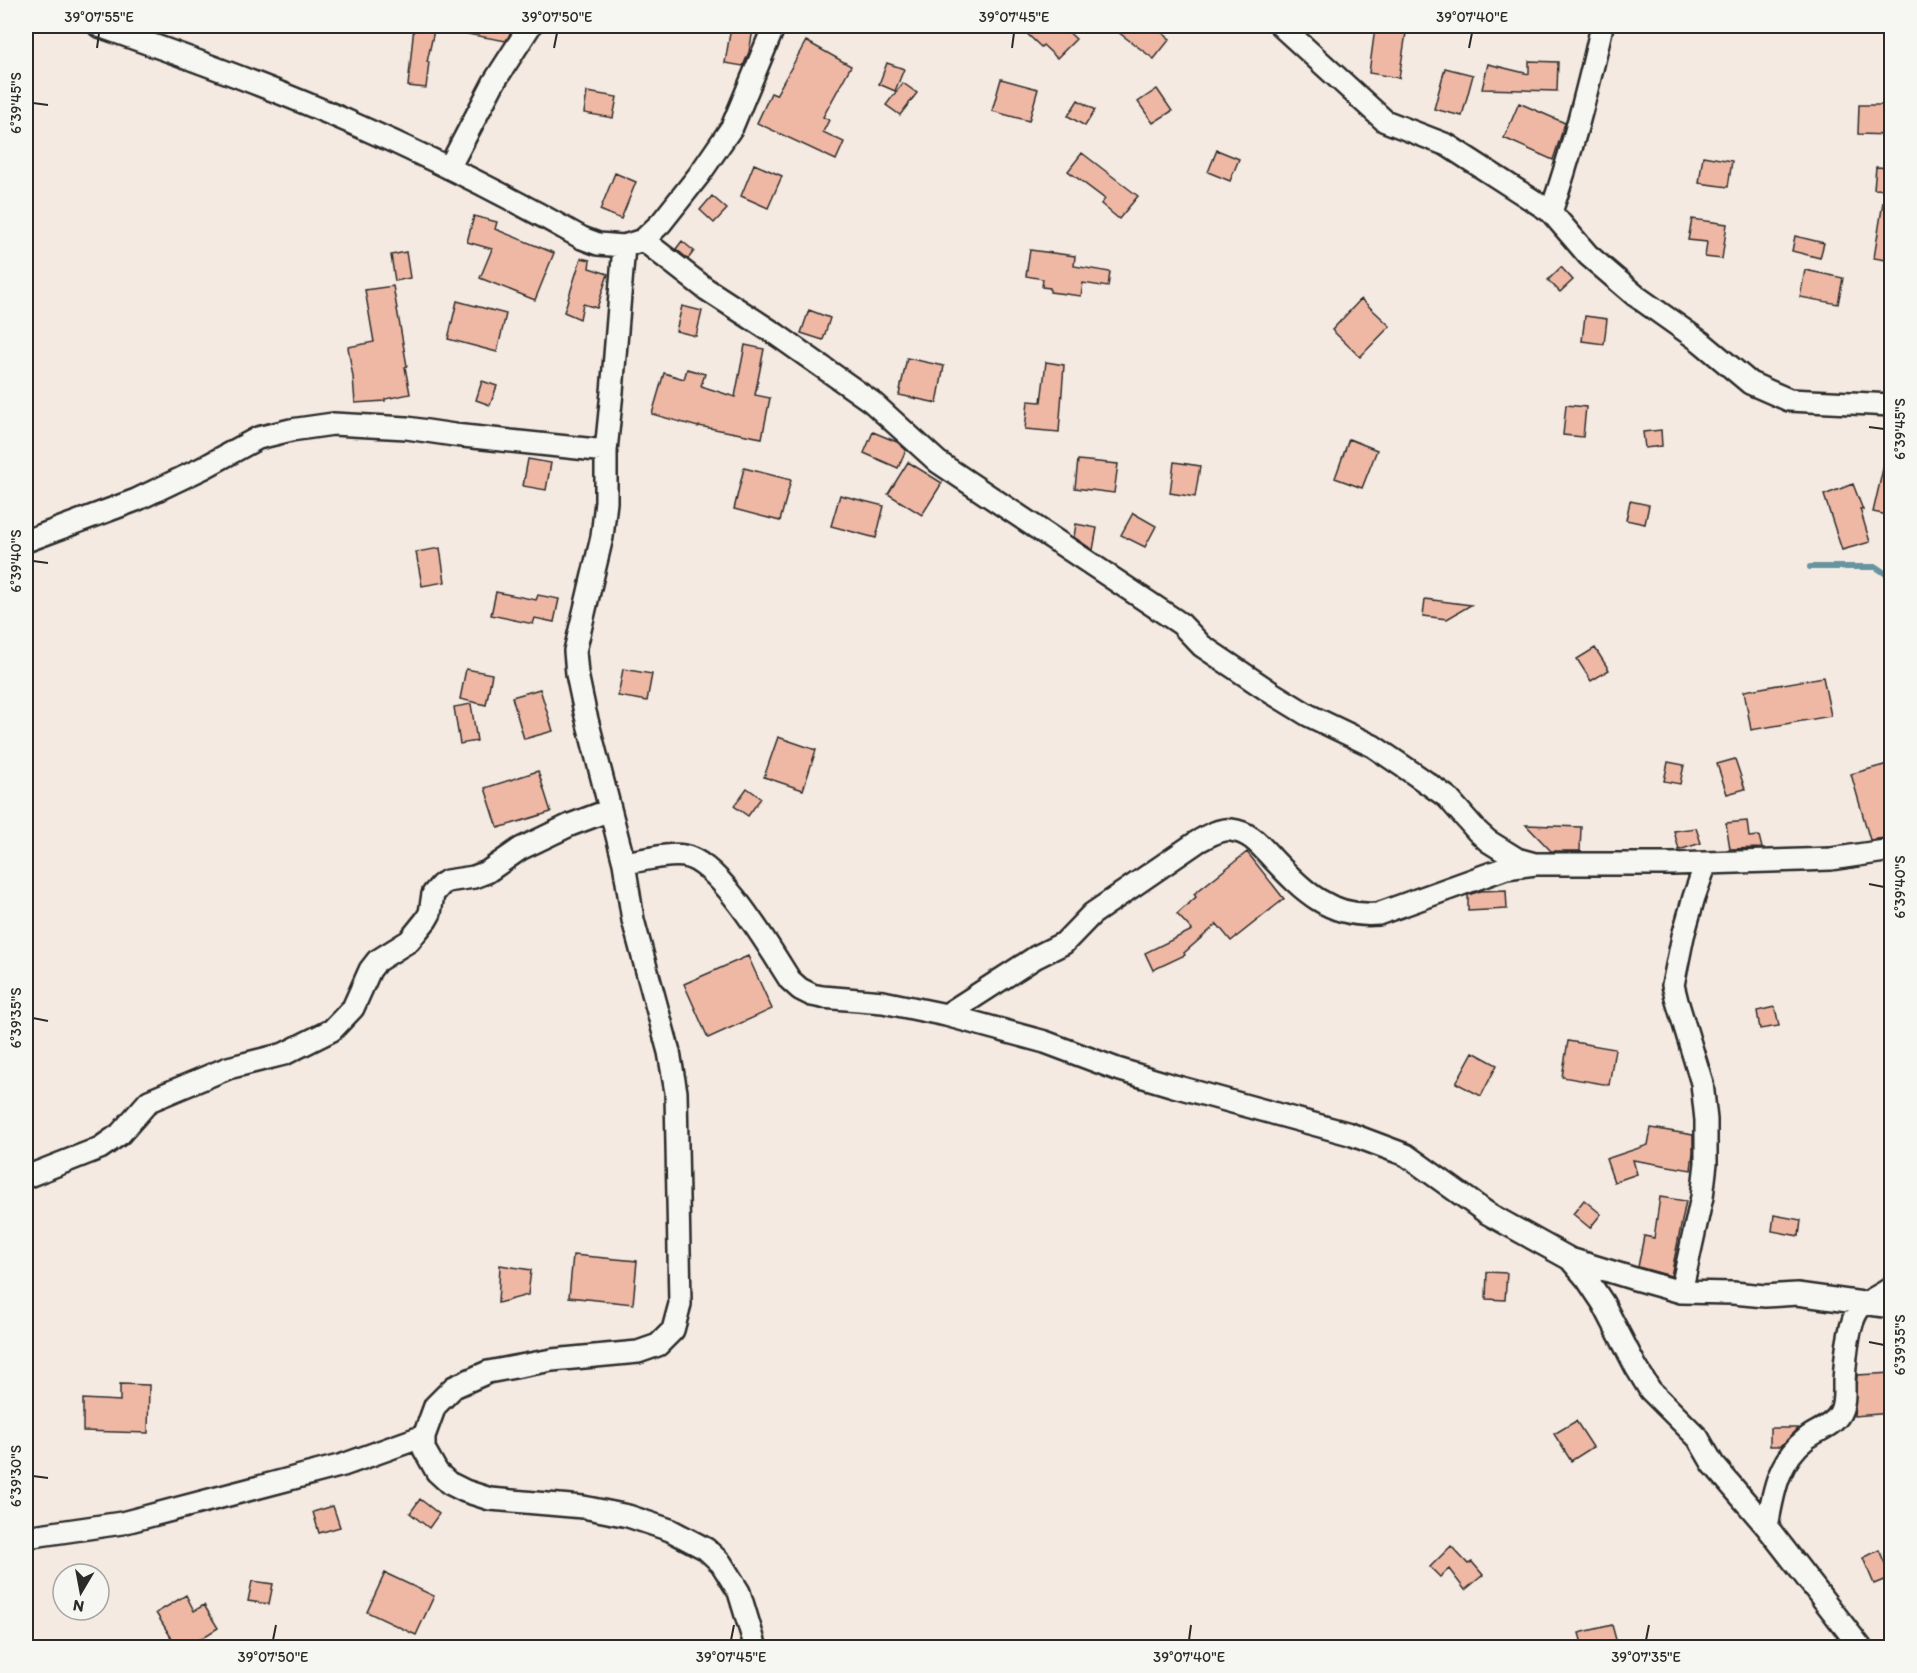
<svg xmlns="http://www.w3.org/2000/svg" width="1917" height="1673" font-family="Itim,sans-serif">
<rect width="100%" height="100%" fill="#f5eae2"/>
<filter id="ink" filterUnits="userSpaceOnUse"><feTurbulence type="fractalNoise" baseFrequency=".0167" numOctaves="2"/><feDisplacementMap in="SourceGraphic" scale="12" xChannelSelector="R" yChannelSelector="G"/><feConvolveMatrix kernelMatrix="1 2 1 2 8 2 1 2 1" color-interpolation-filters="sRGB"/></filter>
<g filter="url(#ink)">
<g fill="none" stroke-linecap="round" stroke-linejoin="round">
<path stroke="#6695a0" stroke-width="6" d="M 1810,567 L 1876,567 L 1892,578"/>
</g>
<path fill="#efb8a4" stroke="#2b2b2b" stroke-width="1.5" d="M 414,26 L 435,26 L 427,62 L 429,62 L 426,88 L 408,86 Z
M 468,26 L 515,26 L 506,41 L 467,34 Z
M 1019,26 L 1062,26 L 1076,39 L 1057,58 L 1043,45 L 1041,47 Z
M 1110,26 L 1153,26 L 1170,39 L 1154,59 Z
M 731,27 L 753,30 L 749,52 L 743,66 L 725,63 Z
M 1375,28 L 1406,33 L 1399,78 L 1369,73 Z
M 806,41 L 851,66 L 823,117 L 829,120 L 823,132 L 844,142 L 836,160 L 757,123 L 771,93 L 776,95 Z
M 1529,61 L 1558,62 L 1557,91 L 1482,89 L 1488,64 L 1529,74 Z
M 887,63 L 904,69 L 895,91 L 879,84 Z
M 1445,68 L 1473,75 L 1462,116 L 1434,109 Z
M 1001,79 L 1038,89 L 1029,121 L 992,111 Z
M 903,83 L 917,93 L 900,115 L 886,105 Z
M 1157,89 L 1172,111 L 1153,123 L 1138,102 Z
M 587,92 L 617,97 L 613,118 L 584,113 Z
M 1078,100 L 1095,110 L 1085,126 L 1068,116 Z
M 1519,103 L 1565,123 L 1553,160 L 1504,138 Z
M 1859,105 L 1891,105 L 1891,135 L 1858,134 Z
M 1217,150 L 1239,159 L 1230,181 L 1208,172 Z
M 1082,153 L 1138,196 L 1119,219 L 1101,204 L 1105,199 L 1068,171 Z
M 1703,156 L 1732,161 L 1728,187 L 1699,183 Z
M 754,164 L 782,176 L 768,208 L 741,196 Z
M 1876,167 L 1892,168 L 1892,190 L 1874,189 Z
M 615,173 L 636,182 L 621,219 L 600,210 Z
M 712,196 L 727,209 L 714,223 L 700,210 Z
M 1883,202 L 1892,202 L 1892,261 L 1874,258 Z
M 474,216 L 497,222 L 495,229 L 554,253 L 535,300 L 480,278 L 492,249 L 467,242 Z
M 1692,219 L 1727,224 L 1722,259 L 1705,257 L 1707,242 L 1688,240 Z
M 1795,236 L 1824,243 L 1820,258 L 1792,251 Z
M 682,241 L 694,251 L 688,259 L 676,249 Z
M 1030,250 L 1075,256 L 1074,266 L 1110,272 L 1108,287 L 1083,283 L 1081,296 L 1050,292 L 1050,288 L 1042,287 L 1043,279 L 1026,276 Z
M 406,252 L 410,278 L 395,281 L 391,255 Z
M 581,258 L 590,260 L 589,268 L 608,274 L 597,308 L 583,304 L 580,319 L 564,312 Z
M 1561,267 L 1573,280 L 1560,292 L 1548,280 Z
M 1805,270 L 1843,278 L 1838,304 L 1800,297 Z
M 393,286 L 407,366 L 405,367 L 410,394 L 385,399 L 385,401 L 355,403 L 353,377 L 348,347 L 374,342 L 365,290 Z
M 1361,299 L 1390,326 L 1360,357 L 1332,330 Z
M 457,301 L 506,314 L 497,352 L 448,339 Z
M 682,306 L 702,311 L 696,336 L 676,331 Z
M 809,310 L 830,318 L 823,340 L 801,333 Z
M 1585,316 L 1607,319 L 1604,344 L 1582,341 Z
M 745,345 L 764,349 L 755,395 L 770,398 L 762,438 L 699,426 L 698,427 L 652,414 L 664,373 L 684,379 L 687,369 L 705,374 L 701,386 L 735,397 Z
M 907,358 L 944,366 L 937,403 L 899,395 Z
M 1046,362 L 1064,365 L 1059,432 L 1025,429 L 1028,401 L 1041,402 Z
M 482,381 L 497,386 L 490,405 L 476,400 Z
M 1566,405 L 1586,407 L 1583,437 L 1563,435 Z
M 1661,430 L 1662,446 L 1645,448 L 1643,432 Z
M 873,432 L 897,442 L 906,450 L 898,468 L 864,453 Z
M 1349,439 L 1377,450 L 1362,488 L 1335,478 Z
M 528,459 L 551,463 L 546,490 L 523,486 Z
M 1078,460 L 1118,464 L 1114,493 L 1075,488 Z
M 1885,460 L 1892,461 L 1892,516 L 1873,512 Z
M 908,462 L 942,483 L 922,515 L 888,494 Z
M 1174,462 L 1200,466 L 1195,497 L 1170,493 Z
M 744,468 L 791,480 L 780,521 L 734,509 Z
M 1853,484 L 1863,510 L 1860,509 L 1870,542 L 1842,550 L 1824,495 Z
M 840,495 L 884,506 L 876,538 L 831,526 Z
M 1630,501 L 1649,505 L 1645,524 L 1626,520 Z
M 1133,513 L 1156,526 L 1145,547 L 1121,535 Z
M 1076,524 L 1097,528 L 1093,550 L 1074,537 Z
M 440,548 L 445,582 L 422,586 L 416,552 Z
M 496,592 L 536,600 L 538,595 L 559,599 L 554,622 L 535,618 L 533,624 L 491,615 Z
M 1425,599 L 1471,605 L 1447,619 L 1423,616 Z
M 1595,648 L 1609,670 L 1591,681 L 1577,659 Z
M 466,669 L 492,674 L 486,705 L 460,699 Z
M 623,669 L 652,674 L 647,701 L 618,696 Z
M 1823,677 L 1831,716 L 1751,730 L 1744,691 Z
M 540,689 L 553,731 L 524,739 L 512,697 Z
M 471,704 L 477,741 L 460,744 L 454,707 Z
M 778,737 L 816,750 L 803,790 L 764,777 Z
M 1735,759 L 1745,789 L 1727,794 L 1717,764 Z
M 1668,762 L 1684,765 L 1680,784 L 1664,781 Z
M 1888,764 L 1892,775 L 1892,837 L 1870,840 L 1851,774 Z
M 538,771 L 551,812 L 498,828 L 485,788 Z
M 747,788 L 761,798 L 748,816 L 734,806 Z
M 1747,821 L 1749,837 L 1759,836 L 1762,848 L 1730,849 L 1726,823 Z
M 1526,825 L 1581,827 L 1580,851 L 1551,851 Z
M 1696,828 L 1701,843 L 1679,850 L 1674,831 Z
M 1247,852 L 1284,899 L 1231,941 L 1217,924 L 1184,953 L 1185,955 L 1153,970 L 1145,953 L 1192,930 L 1177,914 L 1196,897 L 1194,894 Z
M 1506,890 L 1507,909 L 1468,911 L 1468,895 L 1481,891 Z
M 748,956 L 772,1009 L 708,1038 L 684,984 Z
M 1775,1007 L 1779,1026 L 1760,1029 L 1757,1011 Z
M 1568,1041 L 1615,1049 L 1609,1085 L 1562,1077 Z
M 1473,1052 L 1497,1065 L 1481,1096 L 1456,1083 Z
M 1651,1128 L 1693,1135 L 1693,1152 L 1691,1170 L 1633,1160 L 1637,1174 L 1614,1182 L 1606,1159 L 1648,1145 Z
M 1660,1197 L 1686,1201 L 1671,1276 L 1638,1267 L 1644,1236 L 1654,1238 Z
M 1584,1200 L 1601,1214 L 1590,1228 L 1573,1214 Z
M 1774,1215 L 1801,1220 L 1799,1236 L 1772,1231 Z
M 573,1255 L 637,1261 L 633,1304 L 569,1297 Z
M 500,1265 L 531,1270 L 528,1295 L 498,1303 Z
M 1487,1272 L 1507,1273 L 1505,1300 L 1486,1299 Z
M 1892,1373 L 1892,1413 L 1854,1416 L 1857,1375 Z
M 120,1384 L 149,1385 L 148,1433 L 83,1431 L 83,1399 L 120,1401 Z
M 1576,1421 L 1593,1447 L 1571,1461 L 1554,1434 Z
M 1770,1428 L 1798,1428 L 1798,1429 L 1781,1446 L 1770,1446 Z
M 420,1499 L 439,1514 L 429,1528 L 410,1513 Z
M 333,1506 L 340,1527 L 319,1533 L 313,1512 Z
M 1451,1546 L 1468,1564 L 1472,1562 L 1483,1575 L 1465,1590 L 1449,1569 L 1440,1577 L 1430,1567 Z
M 1879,1550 L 1891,1577 L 1874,1584 L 1863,1558 Z
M 385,1573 L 434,1596 L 416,1635 L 367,1612 Z
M 252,1581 L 273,1584 L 269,1604 L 248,1601 Z
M 186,1595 L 194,1611 L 204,1605 L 218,1628 L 189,1646 L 186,1642 L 177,1647 L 156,1613 Z
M 1612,1625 L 1618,1647 L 1583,1647 L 1579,1633 Z"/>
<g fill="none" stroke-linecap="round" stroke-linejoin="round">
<defs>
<path id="minor" d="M 99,26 C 185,56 271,87 354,124 C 432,158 508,196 582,238 L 598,244 L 624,246 L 643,240 L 661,223 L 699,175 L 732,127 L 774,26
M 1281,26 L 1385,121 L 1447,145 L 1551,212 L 1588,255 L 1636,296 L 1701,342 L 1750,383 L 1789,400 L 1892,405
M 449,168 L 494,82 L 530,26
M 1551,212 C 1572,151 1588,89 1602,26
M 643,240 L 706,289 L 777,335 L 872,402 L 938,462 L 1181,624 L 1202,646 L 1272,693 L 1308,715 L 1373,746 L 1410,771 L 1447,797 L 1477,831 L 1488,841 L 1517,859 L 1535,864
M 624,246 L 612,392 L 606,451 L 606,502 L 602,537 L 575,651 L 577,674 L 585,712 L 624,863 L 633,920 L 669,1052 L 676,1092 L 680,1304 L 673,1330 L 658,1345 L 638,1352 L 552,1360 L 488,1372 L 454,1387 L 435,1406 L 424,1436 L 424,1449 L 437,1472 L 449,1483 L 465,1491 L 490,1499 L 583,1507 L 628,1516 L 670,1530 L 706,1549 L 721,1563 L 739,1592 L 756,1648
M 26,541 L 136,500 L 203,468 L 258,438 L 291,430 L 333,424 L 407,428 L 454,435 L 606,451
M 624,863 C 641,861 667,853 684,856 C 720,862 770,949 790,980 L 800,989 L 812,995 L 822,997 L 883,1002 L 946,1015 L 1045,1042 L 1117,1069 L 1174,1086 L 1350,1134 L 1406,1155 L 1487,1213 L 1570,1259 L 1635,1279 L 1681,1292 L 1733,1293 L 1765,1296 L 1797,1294 L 1892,1307
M 946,1015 L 1036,957 L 1064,943 L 1092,914 L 1197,842 C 1206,837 1220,828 1231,830 C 1250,832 1260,845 1272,858 C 1303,891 1330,918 1378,914 L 1506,868 L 1535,864 L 1672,864 L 1831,859 L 1892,850
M 26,1177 L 100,1148 L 120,1134 L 149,1101 L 228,1068 L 284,1054 L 332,1030 L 353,1008 L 370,970 L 377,961 L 409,941 L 426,920 L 430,913 L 433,894 L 441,885 L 447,881 L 474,877 L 487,872 L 520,849 L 570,825 L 610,810
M 1570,1259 L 1587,1279 L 1603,1303 L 1636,1367 L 1650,1390 L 1698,1438 L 1713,1464 L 1767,1527 L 1861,1648
M 1681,1292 L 1702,1197 L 1706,1163 L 1706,1120 L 1702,1083 L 1677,1001 L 1673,985 L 1683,936 L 1694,897 L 1706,863
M 1767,1527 C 1773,1493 1778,1460 1807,1438 C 1818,1430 1833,1426 1840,1413 C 1845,1404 1844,1392 1844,1382 C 1845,1363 1848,1325 1858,1310 C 1865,1301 1881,1296 1892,1287
M 26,1537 L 122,1523 L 343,1465 L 424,1436"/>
</defs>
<use href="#minor" stroke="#2b2b2b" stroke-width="26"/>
<use href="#minor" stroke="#f6f6f2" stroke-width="21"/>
</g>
</g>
<path fill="none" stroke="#2b2b2b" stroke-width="2" d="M 97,48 L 99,33M 554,48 L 557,33M 1012,48 L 1014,33M 1469,48 L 1472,33M 33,103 L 48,105M 1869,427 L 1884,429M 33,561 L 48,563M 1869,884 L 1884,887M 33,1018 L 48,1021M 1869,1342 L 1884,1345M 33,1476 L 48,1478M 273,1640 L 276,1625M 731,1640 L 734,1625M 1189,1640 L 1191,1625M 1646,1640 L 1649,1625"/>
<rect width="1917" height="1673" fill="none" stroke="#f6f6f2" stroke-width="66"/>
<g transform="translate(81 1592) rotate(190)"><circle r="28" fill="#f6f6f2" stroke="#a5a5a2" stroke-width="1.5"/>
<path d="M0-4.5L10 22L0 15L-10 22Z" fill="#2b2b2b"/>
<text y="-9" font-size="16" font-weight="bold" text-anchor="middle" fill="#2b2b2b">N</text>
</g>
<rect x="33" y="33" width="1851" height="1607" fill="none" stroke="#2b2b2b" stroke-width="2"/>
<g font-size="15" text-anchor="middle" fill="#2b2b2b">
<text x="99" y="22">39°07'55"E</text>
<text x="557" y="22">39°07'50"E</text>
<text x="1014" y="22">39°07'45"E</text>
<text x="1472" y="22">39°07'40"E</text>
<text transform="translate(16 103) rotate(-90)" y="5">6°39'45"S</text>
<text transform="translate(1900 429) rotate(-90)" y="5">6°39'45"S</text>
<text transform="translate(16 561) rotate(-90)" y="5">6°39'40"S</text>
<text transform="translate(1900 887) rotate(-90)" y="5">6°39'40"S</text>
<text transform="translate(16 1018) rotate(-90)" y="5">6°39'35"S</text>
<text transform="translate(1900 1345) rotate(-90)" y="5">6°39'35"S</text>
<text transform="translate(16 1476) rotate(-90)" y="5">6°39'30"S</text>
<text x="273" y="1662">39°07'50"E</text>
<text x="731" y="1662">39°07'45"E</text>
<text x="1189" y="1662">39°07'40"E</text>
<text x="1646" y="1662">39°07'35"E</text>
</g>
</svg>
